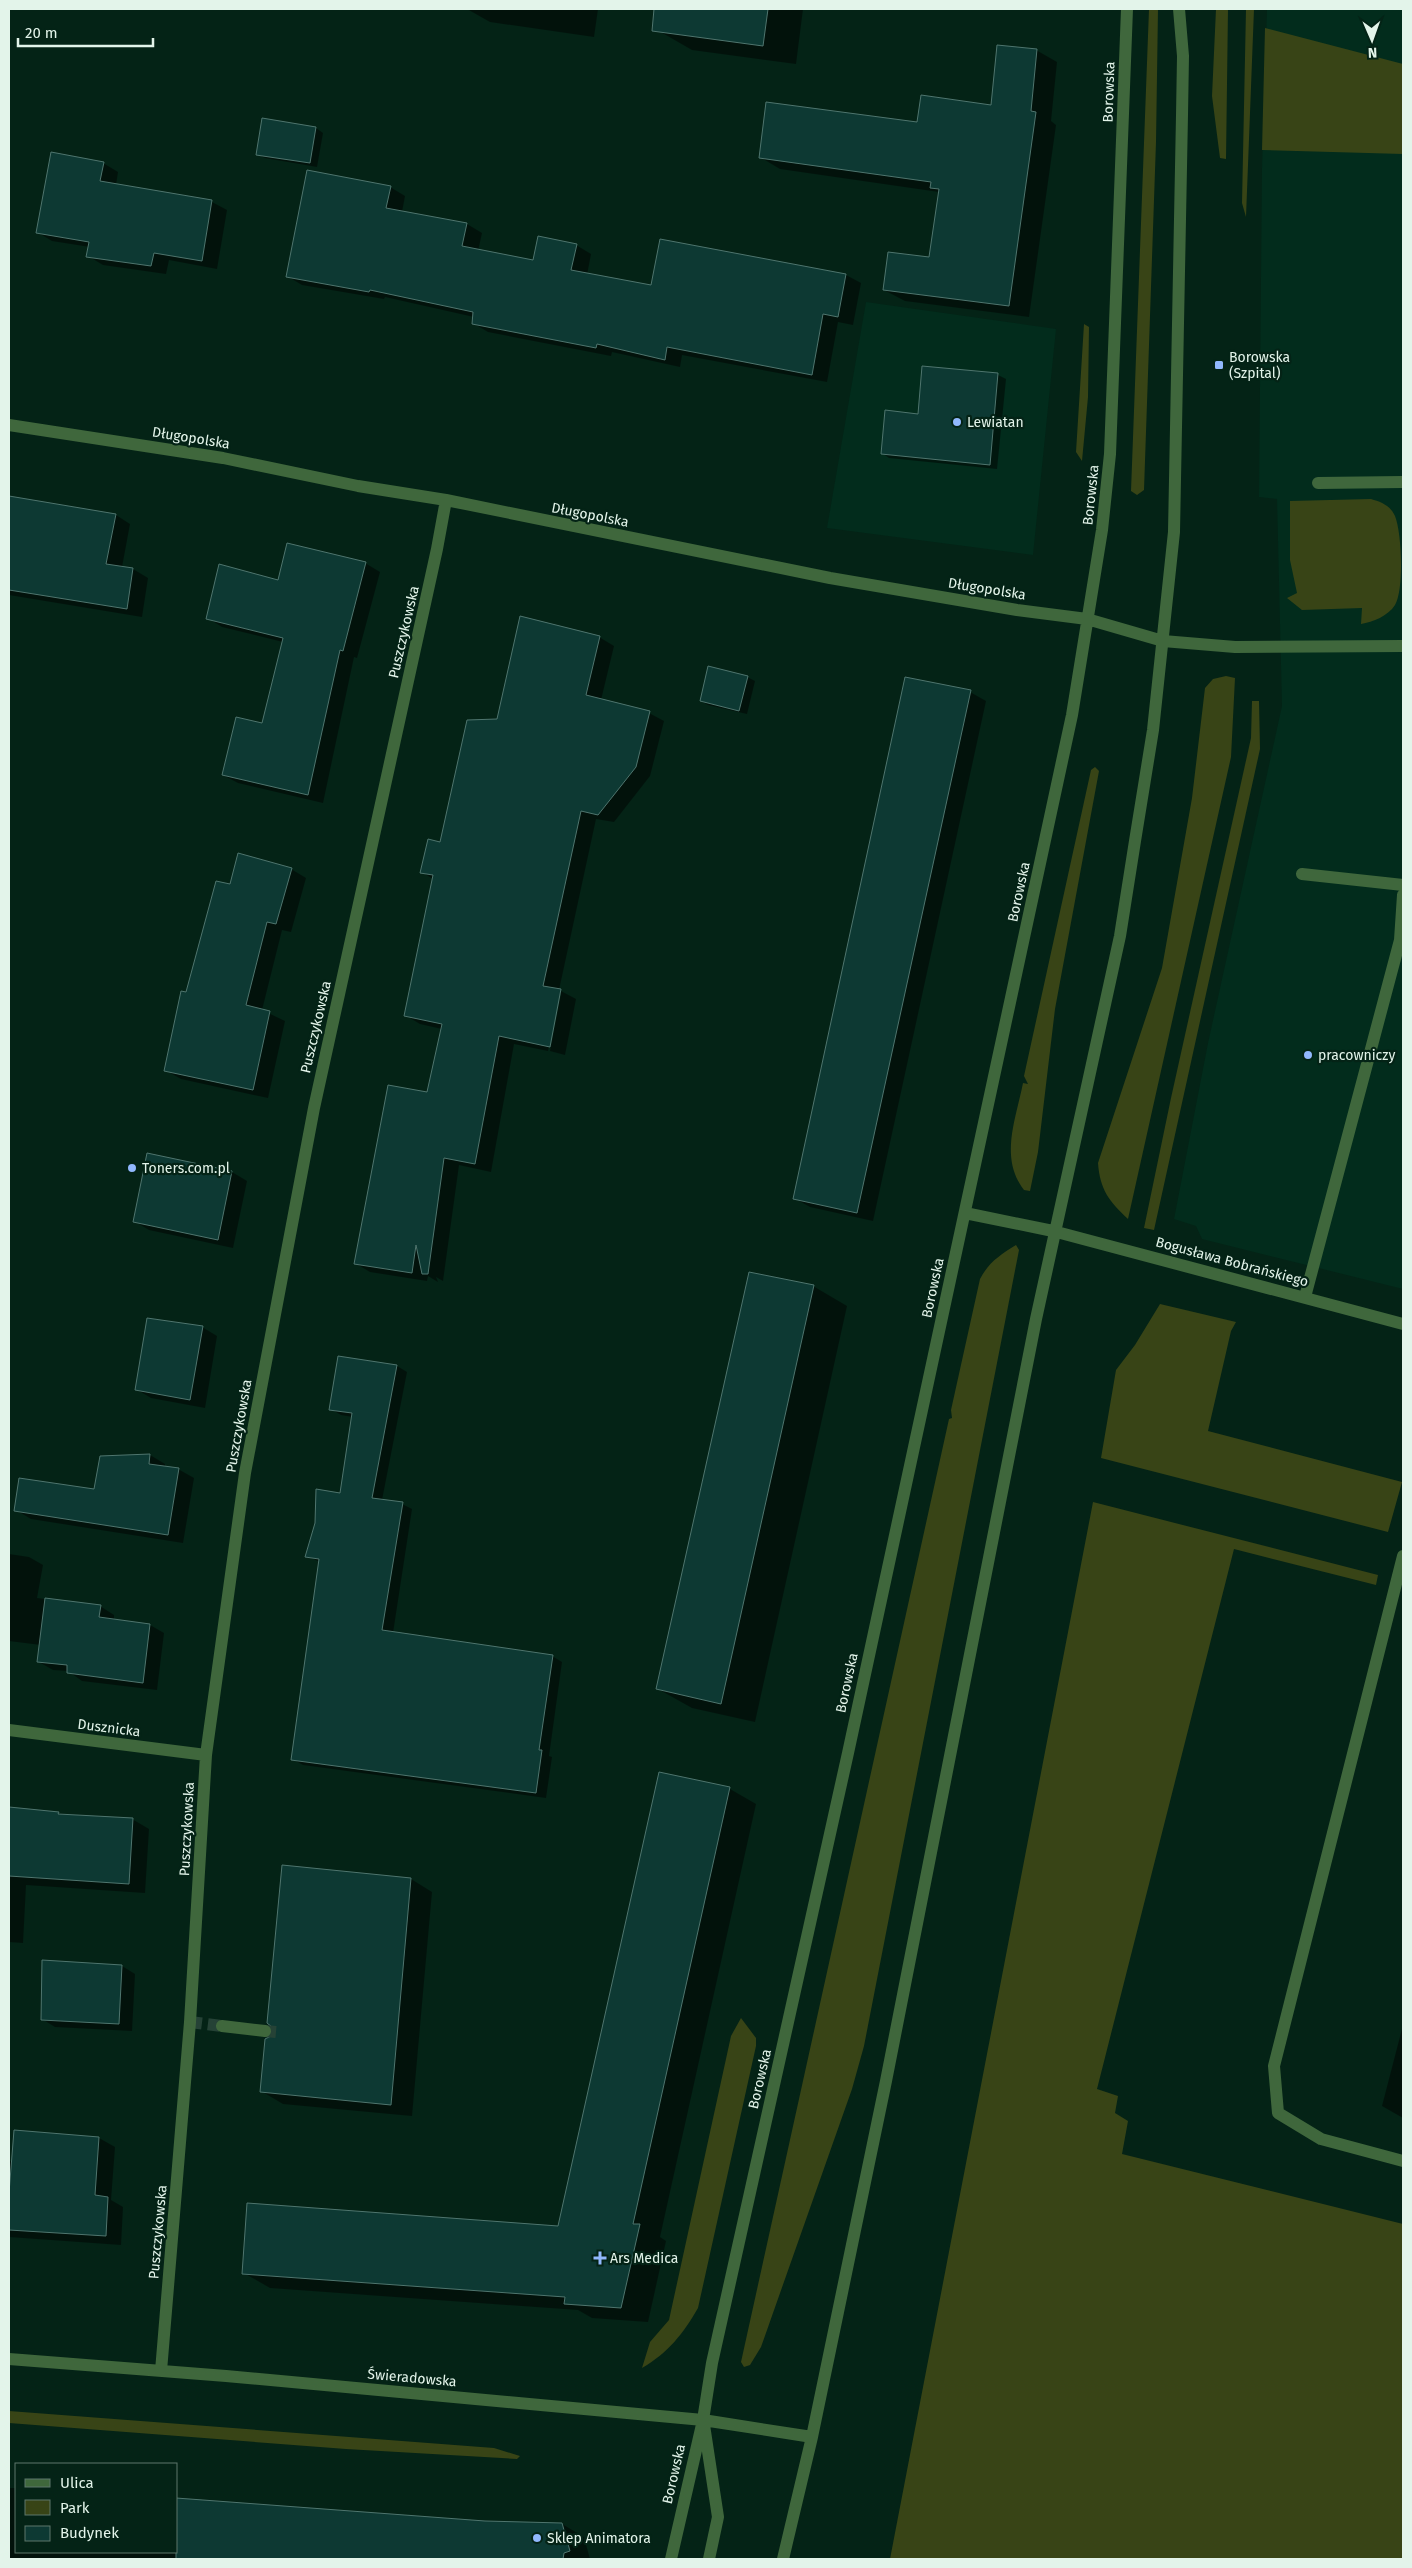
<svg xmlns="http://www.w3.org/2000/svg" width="1412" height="2568" font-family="'Fira Sans',sans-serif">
<rect width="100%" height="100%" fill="#042316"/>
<path fill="#022c1c" d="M 1267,9 L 1403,9 L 1403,1289 L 1202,1239 L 1196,1226 L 1174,1219 L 1208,1043 L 1282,706 L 1277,499 L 1259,497 L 1262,168 Z
M 866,302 L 1056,329 L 1033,555 L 827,528 Z"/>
<path fill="#384416" d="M 1149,9 L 1158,9 L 1156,142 L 1144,490 L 1137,495 L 1131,491 Z
M 1216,9 L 1228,9 L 1226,159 L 1220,158 L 1212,96 Z
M 1246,9 L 1254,9 L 1246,217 L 1242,203 Z
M 1265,28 L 1403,64 L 1403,154 L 1262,150 Z
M 1084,324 L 1089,327 L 1088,397 L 1082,461 L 1076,452 Z
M 1371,499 C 1381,502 1390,505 1395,516 C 1402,533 1404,590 1395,605 C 1388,616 1373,622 1361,624 L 1362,608 L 1302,610 L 1287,598 L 1297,593 L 1290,560 L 1290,501 Z
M 1226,676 L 1235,678 L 1231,757 L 1128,1219 C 1109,1201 1100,1190 1098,1163 L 1162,968 L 1192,798 L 1205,688 L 1213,679 Z
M 1252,701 L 1259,701 L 1260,749 L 1154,1230 L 1144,1228 L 1171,1098 L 1251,738 Z
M 1095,767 L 1099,771 L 1055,1009 L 1038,1152 L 1030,1191 L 1024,1190 C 999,1158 1016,1119 1023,1083 L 1028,1084 L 1024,1076 L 1091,770 Z
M 1016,1245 L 1019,1250 L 864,2046 L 852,2089 L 761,2347 L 750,2365 L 744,2367 L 741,2362 L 949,1419 L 952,1418 L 951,1410 L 980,1279 C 989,1262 1000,1255 1016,1245 Z
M 1160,1304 L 1236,1322 L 1231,1331 L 1208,1431 L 1402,1482 L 1388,1532 L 1101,1458 L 1116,1370 L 1135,1345 Z
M 1093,1502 L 1378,1575 L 1376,1585 L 1234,1549 L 1097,2089 L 1118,2096 L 1115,2113 L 1128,2121 L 1122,2154 L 1403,2224 L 1403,2559 L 890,2559 Z
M 741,2018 L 756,2038 L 756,2046 L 698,2308 C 683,2334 668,2353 642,2368 L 650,2342 L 669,2320 L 731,2036 Z
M 9,2411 L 494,2448 L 520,2456 L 517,2459 L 346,2449 L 9,2423 Z"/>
<path fill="#0007" d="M 467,9 L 598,9 L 594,37 L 490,22 Z
M 661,9 L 803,9 L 796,64 L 692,50 L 659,31 Z
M 1036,50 L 1057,62 L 1051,121 L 1056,125 L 1029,317 L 905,301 L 884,290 L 930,259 L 939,192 L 780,169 L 760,157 L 992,107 Z
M 316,128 L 323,133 L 317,167 L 265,158 L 257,154 Z
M 103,163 L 118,172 L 116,185 L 212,202 L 227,210 L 217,269 L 169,260 L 166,274 L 103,265 L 88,256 L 90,247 L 52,241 L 37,232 Z
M 390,187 L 405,196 L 402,212 L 467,224 L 482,233 L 478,251 L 534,262 L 576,245 L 591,254 L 587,275 L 652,286 L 661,240 L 846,275 L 861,283 L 853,325 L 838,322 L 827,382 L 682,355 L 680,367 L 612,352 L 611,356 L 488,332 L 473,323 L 474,317 L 385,297 L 384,299 L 302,285 L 287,276 Z
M 924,368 L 998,375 L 1006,379 L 997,469 L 889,458 L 882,453 L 919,415 Z
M 9,498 L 116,515 L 130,524 L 122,567 L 133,569 L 148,578 L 142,617 L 9,595 Z
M 365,563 L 380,572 L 357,658 L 354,657 L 323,803 L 238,783 L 223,775 L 263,724 L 283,642 L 222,627 L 208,618 L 279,581 Z
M 599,637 L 614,646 L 601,700 L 649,713 L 664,721 L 650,776 L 614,822 L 596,819 L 559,990 L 576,999 L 565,1055 L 550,1051 L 561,994 L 559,994 L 548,1051 L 514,1044 L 491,1172 L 459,1165 L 443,1281 L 436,1277 L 438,1282 L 428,1276 L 427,1281 L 370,1272 L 355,1263 L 428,1094 L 442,1029 L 420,1024 L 405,1015 L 433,879 L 422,872 L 441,843 L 498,720 Z
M 747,677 L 755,681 L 747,714 L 708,705 L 701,701 Z
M 970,692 L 986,701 L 873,1221 L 810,1207 L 794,1198 Z
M 291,869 L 306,878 L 291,932 L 282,930 L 262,1010 L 285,1021 L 268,1098 L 181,1079 L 165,1070 L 187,994 L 231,886 Z
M 232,1172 L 247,1181 L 233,1248 L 149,1230 L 134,1221 Z
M 813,1286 L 847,1306 L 755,1722 L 692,1708 L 658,1689 Z
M 202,1327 L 217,1336 L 205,1408 L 151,1398 L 136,1389 Z
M 339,1357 L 397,1366 L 407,1372 L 382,1500 L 402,1504 L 412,1509 L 393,1633 L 552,1656 L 562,1662 L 549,1756 L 552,1757 L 546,1798 L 303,1765 L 293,1759 L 320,1562 L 307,1556 L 341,1494 L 353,1417 L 341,1415 L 331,1409 Z
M 150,1455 L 165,1464 L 165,1467 L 178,1469 L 194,1478 L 183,1543 L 31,1519 L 16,1510 L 95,1490 Z
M 9,1554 L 29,1557 L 43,1565 L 37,1598 L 100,1606 L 114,1615 L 114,1620 L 150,1625 L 164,1633 L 157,1690 L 82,1681 L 68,1671 L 53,1670 L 39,1662 L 41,1645 L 9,1641 Z
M 660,1773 L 730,1789 L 756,1804 L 660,2237 L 666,2241 L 648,2322 L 592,2318 L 578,2310 L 270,2288 L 244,2273 L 559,2227 Z
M 9,1810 L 132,1819 L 149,1829 L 145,1893 L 26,1885 L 23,1943 L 9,1942 Z
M 283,1866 L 411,1879 L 432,1892 L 412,2116 L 283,2104 L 261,2091 L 274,2032 Z
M 122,1966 L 135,1974 L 132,2031 L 55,2027 L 42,2019 Z
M 1403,2025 L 1403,2118 L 1382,2106 Z
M 16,2131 L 99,2138 L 115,2147 L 111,2200 L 123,2207 L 121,2245 L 9,2237 L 9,2161 L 13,2162 Z
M 9,2488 L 16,2488 L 16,2552 L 176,2552 L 485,2522 L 562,2524 L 584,2537 L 590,2559 L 9,2559 Z"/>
<path fill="#0d3933" stroke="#4f756e" d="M 654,9 L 768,9 L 763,46 L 652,31 Z
M 997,45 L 1037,49 L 1031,111 L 1036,112 L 1009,306 L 883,290 L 888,252 L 929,257 L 939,189 L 930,188 L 931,182 L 759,158 L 766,102 L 917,122 L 921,95 L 991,105 Z
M 262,118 L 316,127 L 310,163 L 256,155 Z
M 51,152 L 104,162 L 100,181 L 212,200 L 202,261 L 154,253 L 151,266 L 86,257 L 89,242 L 36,233 Z
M 307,170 L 391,186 L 386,208 L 467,223 L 462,246 L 533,260 L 538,236 L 577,244 L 571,270 L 651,285 L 660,239 L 846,274 L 838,317 L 823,314 L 812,375 L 667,347 L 665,360 L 597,344 L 596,348 L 472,324 L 473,312 L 370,290 L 369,292 L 286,277 Z
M 922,366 L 998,373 L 990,465 L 881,454 L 885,410 L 918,414 Z
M 9,496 L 116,514 L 106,564 L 133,568 L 127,609 L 9,590 Z
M 287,543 L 366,562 L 343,651 L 340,650 L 308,795 L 222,775 L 236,717 L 262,723 L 283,638 L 206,619 L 219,564 L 278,580 Z
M 520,616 L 600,636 L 586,695 L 650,711 L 636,767 L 598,815 L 581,811 L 543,986 L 561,989 L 550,1047 L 499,1036 L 475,1164 L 444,1158 L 428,1274 L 422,1274 L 416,1245 L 412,1273 L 354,1264 L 388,1085 L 427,1092 L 442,1024 L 404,1016 L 433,875 L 420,873 L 428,839 L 440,842 L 467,720 L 497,719 Z
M 708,666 L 748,676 L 739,711 L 700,701 Z
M 905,677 L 971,690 L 857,1213 L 793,1199 Z
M 238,853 L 292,868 L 276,924 L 267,922 L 246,1005 L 270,1011 L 253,1090 L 164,1071 L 181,991 L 186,992 L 216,881 L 230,884 Z
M 147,1153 L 232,1171 L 218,1240 L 133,1222 Z
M 749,1272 L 814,1285 L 721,1704 L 656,1689 Z
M 147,1318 L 203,1326 L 190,1400 L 135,1390 Z
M 338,1356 L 397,1365 L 372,1498 L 403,1502 L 382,1630 L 553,1655 L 539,1750 L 542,1750 L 536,1793 L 291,1760 L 319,1559 L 305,1557 L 315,1523 L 316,1489 L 340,1493 L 352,1413 L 329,1410 Z
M 150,1454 L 149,1464 L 179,1468 L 168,1535 L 14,1511 L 19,1478 L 94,1489 L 100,1456 Z
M 45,1598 L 101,1605 L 99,1617 L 150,1624 L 143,1683 L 67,1673 L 67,1665 L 37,1662 Z
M 659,1772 L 730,1787 L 633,2224 L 640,2224 L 621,2308 L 564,2304 L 565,2297 L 242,2274 L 247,2203 L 558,2226 Z
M 9,1807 L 59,1812 L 58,1814 L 133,1818 L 129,1884 L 9,1876 Z
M 282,1865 L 411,1878 L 391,2105 L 260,2092 L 265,2039 L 271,2036 L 273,2031 L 272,2027 L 267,2023 Z
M 42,1960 L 122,1965 L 119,2024 L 41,2020 Z
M 14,2130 L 99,2137 L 95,2195 L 108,2197 L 106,2236 L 9,2230 L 9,2193 Z
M 176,2498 L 485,2521 L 562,2523 L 570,2551 L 564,2553 L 563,2559 L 176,2559 Z"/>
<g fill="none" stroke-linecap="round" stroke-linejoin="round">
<path stroke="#254236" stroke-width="12" stroke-dasharray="12 6" stroke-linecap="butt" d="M 190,2022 L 222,2026
M 265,2031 L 276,2032"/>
<path stroke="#3f673c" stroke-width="12" d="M 9,425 L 223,458 L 358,486 L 446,500 L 830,578 L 1017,610 L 1087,619 L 1163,641 L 1235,647 L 1403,646
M 1318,483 L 1403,482
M 1302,874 L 1403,885
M 965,1213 L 1053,1231 L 1403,1324
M 1305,1297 L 1400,940 L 1403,895
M 1403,1556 L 1274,2066 L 1278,2113 L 1321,2139 L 1403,2161
M 9,1730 L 206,1755
M 222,2026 L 265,2031
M 9,2359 L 226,2376 L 703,2420 L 812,2437
M 161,2371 L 190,2022 L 206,1755 L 245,1473 L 314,1108 L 437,549 L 446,500
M 704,2425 L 718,2517 L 709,2559
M 671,2559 L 703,2420 L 712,2363 L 848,1753 L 1072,715 L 1102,530 L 1110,454 L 1127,9
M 783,2559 L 812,2437 L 886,2081 L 1036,1319 L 1120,936 L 1135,841 L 1153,730 L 1174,532 L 1182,115 L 1183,56 L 1179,9"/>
</g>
<g fill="#91b8fd" stroke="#042316" stroke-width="2">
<rect x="1214" y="360" width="10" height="10" rx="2.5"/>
<circle cx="957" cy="422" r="5"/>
<circle cx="1308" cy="1055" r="5"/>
<circle cx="132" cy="1168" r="5"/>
<path d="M597.5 2250.5h5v5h5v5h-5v5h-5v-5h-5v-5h5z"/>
<circle cx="537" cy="2538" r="5"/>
</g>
<g text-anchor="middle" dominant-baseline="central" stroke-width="4.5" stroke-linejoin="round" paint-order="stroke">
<g font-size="14" fill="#e3f4ea" stroke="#042316">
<text transform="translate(1109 92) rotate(-88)">Borowska</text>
<text transform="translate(191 438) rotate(9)">Długopolska</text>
<text transform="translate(1091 495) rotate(-84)">Borowska</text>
<text transform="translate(590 515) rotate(11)">Długopolska</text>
<text transform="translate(987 589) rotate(9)">Długopolska</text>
<text transform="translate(404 632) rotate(-77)">Puszczykowska</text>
<text transform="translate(1019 892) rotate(-78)">Borowska</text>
<text transform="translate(316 1027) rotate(-77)">Puszczykowska</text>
<text transform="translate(1232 1262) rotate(15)">Bogusława Bobrańskiego</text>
<text transform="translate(933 1288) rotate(-78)">Borowska</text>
<text transform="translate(239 1426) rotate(-80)">Puszczykowska</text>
<text transform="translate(847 1683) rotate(-78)">Borowska</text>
<text transform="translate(109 1728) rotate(7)">Dusznicka</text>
<text transform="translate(187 1829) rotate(-87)">Puszczykowska</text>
<text transform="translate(760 2079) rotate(-77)">Borowska</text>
<text transform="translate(158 2232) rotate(-85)">Puszczykowska</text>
<text transform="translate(412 2378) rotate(5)">Świeradowska</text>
<text transform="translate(674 2474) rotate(-77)">Borowska</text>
</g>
<g font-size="14" fill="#e3f4ea" stroke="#042316" text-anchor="start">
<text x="1229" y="357">Borowska<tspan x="1229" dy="16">(Szpital)</tspan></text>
<text x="967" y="422">Lewiatan</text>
<text x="1318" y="1055">pracowniczy</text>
<text x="142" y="1168">Toners.com.pl</text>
<text x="610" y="2258">Ars Medica</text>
<text x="547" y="2538">Sklep Animatora</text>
</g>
</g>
<rect width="1412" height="2568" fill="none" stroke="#e3f4ea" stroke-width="20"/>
<rect x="15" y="2463" width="162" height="90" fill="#042316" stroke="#5d776b"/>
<rect x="25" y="2479" width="25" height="8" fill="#3f673c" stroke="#5d776b"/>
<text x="60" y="2488" font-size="15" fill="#e3f4ea">Ulica</text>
<rect x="25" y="2500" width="25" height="15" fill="#384416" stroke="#5d776b"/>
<text x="60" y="2513" font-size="15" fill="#e3f4ea">Park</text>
<rect x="25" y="2526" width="25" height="15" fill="#0d3933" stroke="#5d776b"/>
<text x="60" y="2538" font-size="15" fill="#e3f4ea">Budynek</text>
<g transform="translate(1372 40) rotate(178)" stroke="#042316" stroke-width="4" paint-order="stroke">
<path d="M0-4L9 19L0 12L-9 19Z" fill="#e3f4ea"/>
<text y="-8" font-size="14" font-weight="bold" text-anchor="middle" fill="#e3f4ea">N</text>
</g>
<path d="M18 38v8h135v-8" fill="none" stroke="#e3f4ea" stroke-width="2.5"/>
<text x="25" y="38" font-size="15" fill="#e3f4ea" stroke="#042316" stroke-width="4" paint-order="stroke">20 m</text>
</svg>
